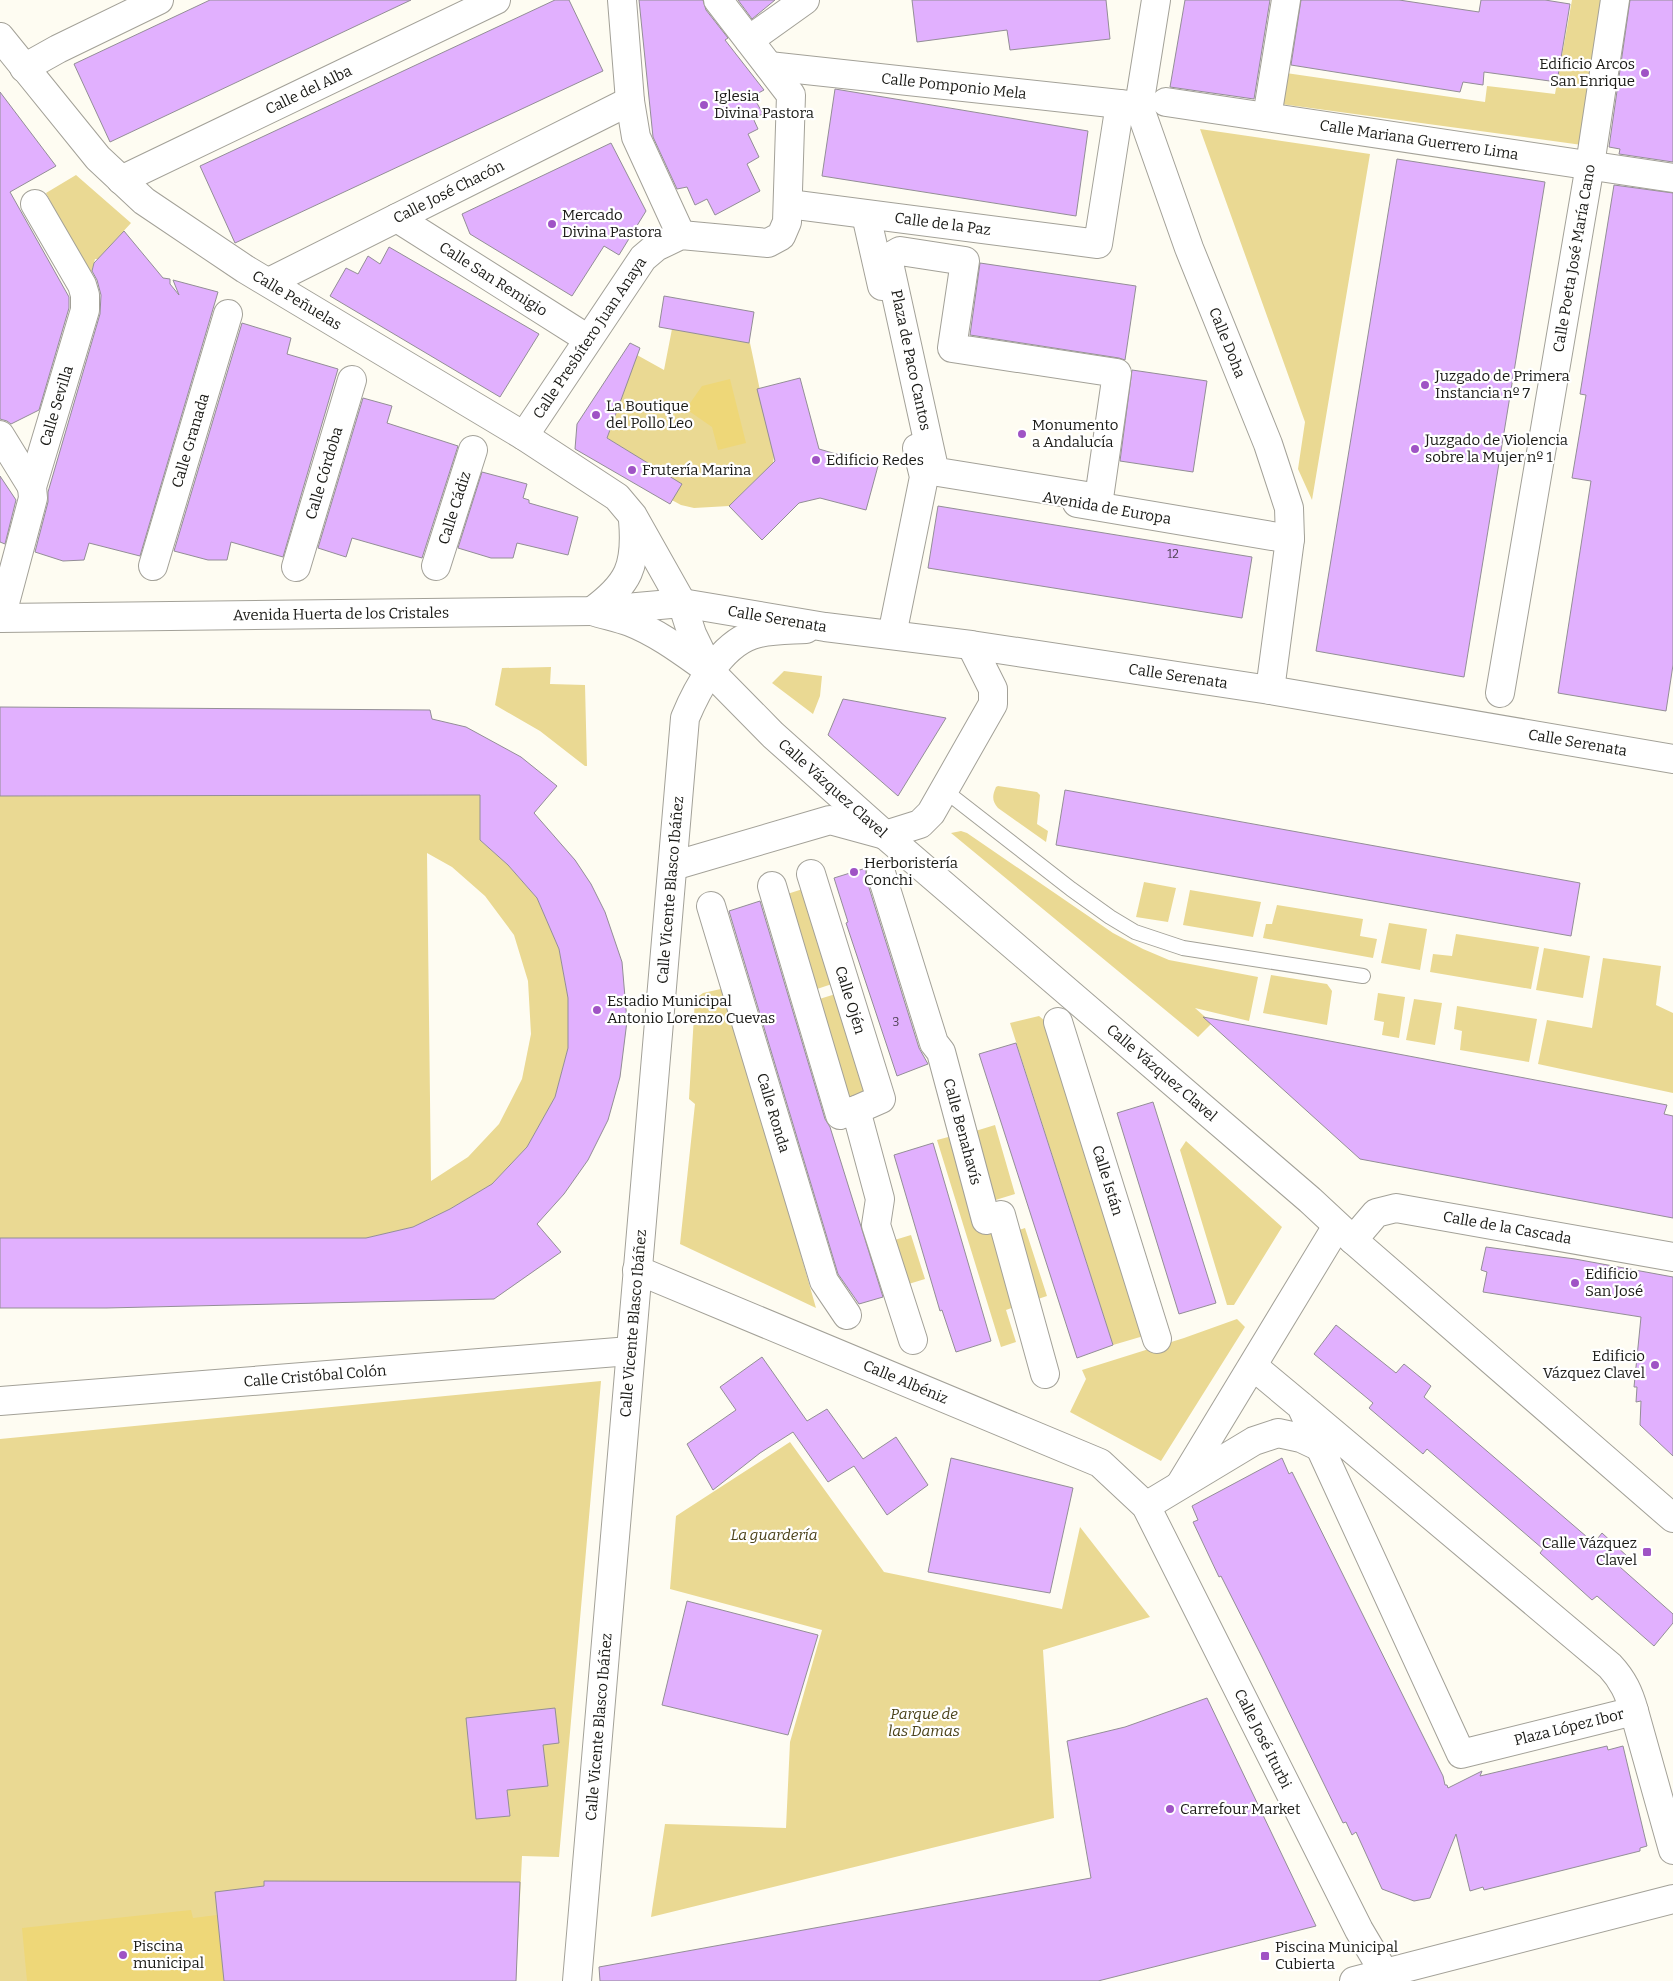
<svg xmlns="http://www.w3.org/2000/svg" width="1673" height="1981" font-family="Bitter,serif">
<rect width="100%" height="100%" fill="#fefcf2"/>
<path fill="#ead993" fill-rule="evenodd" d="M 1572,0 L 1605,0 L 1582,145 L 1281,104 L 1286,73 L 1485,102 L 1487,86 L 1555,94 Z
M 1200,129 L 1370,154 L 1312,500 L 1298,469 L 1305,422 Z
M 76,175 L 131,223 L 98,259 L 95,259 L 90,278 L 46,193 Z
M 672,329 L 750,343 L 774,457 L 773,463 L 729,506 L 694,508 L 681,505 L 644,485 L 654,467 L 607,438 L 637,355 L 664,370 Z
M 551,667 L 550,684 L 585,685 L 587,766 L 585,766 L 540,731 L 495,705 L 502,668 Z
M 784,671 L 822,676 L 820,696 L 813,714 L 772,683 Z
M 998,786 L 1037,792 L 1040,795 L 1037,824 L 1048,831 L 1046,842 L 998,808 C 992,801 992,796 996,787 Z
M 480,795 L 480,840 L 508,865 L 537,898 L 559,949 L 568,998 L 568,1048 L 555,1097 L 527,1147 L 492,1184 L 450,1209 L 413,1227 L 366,1238 L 0,1238 L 0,796 ZM 427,853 L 452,867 L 485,896 L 514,935 L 528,981 L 531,1034 L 522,1079 L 499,1124 L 468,1157 L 431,1181 Z
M 961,831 L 967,833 L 1113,933 L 1143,949 L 1169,960 L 1258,977 L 1249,1021 L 1195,1008 L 1212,1023 L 1198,1037 L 951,833 Z
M 1144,882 L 1176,888 L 1168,922 L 1136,917 Z
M 809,887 L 838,982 L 811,991 L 781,896 Z
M 1190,890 L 1261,902 L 1253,937 L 1183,925 Z
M 1277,905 L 1363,919 L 1360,936 L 1377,939 L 1373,958 L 1263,938 L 1266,924 L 1272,924 Z
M 1389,923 L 1427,929 L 1420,970 L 1381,963 Z
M 1456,934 L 1539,947 L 1531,989 L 1430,972 L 1433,954 L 1452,956 Z
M 1544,948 L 1590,956 L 1583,998 L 1536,990 Z
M 1603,958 L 1661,966 L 1656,1005 L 1673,1013 L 1673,1093 L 1538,1064 L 1547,1020 L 1592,1028 Z
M 1271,975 L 1327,984 L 1332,991 L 1327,1025 L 1263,1013 Z
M 725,988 L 816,1308 L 680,1244 L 695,1104 L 689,1099 L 695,999 L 703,993 Z
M 842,992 L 873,1092 L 844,1102 L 813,1001 Z
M 1378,993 L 1405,997 L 1399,1038 L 1382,1035 L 1384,1022 L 1374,1020 Z
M 1414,999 L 1442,1003 L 1435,1045 L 1406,1040 Z
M 1457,1006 L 1537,1019 L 1529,1062 L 1460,1050 L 1462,1031 L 1454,1029 Z
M 1039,1016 L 1057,1031 L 1147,1335 L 1113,1345 L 1010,1023 Z
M 995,1125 L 1015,1194 L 989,1202 L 969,1133 Z
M 952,1136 L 995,1223 L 1020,1305 L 1006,1310 L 1016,1342 L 1001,1347 L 937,1140 Z
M 1186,1141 L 1282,1227 L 1234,1305 L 1227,1305 L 1180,1150 Z
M 1025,1228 L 1047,1296 L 1032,1301 L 1010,1233 Z
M 911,1235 L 925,1279 L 902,1286 L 888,1242 Z
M 1237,1319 L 1245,1327 L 1161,1461 L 1070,1412 L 1086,1379 L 1082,1370 L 1184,1338 Z
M 601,1381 L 559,1857 L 522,1856 L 516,1981 L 0,1981 L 0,1439 Z
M 790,1442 L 884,1572 L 1062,1609 L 1080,1527 L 1150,1617 L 1043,1650 L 1054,1818 L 651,1917 L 665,1824 L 786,1828 L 790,1742 L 822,1630 L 670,1589 L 676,1516 Z"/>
<path fill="#eed778" d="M 730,379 L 746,443 L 718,450 L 712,427 L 686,409 L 702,386 Z
M 191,1910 L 193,1918 L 217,1915 L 224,1981 L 27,1981 L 22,1928 Z"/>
<path fill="#e1b0fe" stroke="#938e96" d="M 210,0 L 411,0 L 110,142 L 74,64 Z
M 555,0 L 569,0 L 603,71 L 235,243 L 200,166 Z
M 639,0 L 703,0 L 706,10 L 728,38 L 725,40 L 764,90 L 753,96 L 763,114 L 753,118 L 758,129 L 748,134 L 759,157 L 747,164 L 760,191 L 715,215 L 707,199 L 695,205 L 687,187 L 677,189 L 653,137 Z
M 738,0 L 775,0 L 752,19 Z
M 912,0 L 1106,0 L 1110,39 L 1010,50 L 1007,30 L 917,42 Z
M 1185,0 L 1270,0 L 1254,99 L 1170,87 Z
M 1301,0 L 1399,0 L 1479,12 L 1481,0 L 1545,0 L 1570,4 L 1557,82 L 1484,72 L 1483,85 L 1463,82 L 1460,92 L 1291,65 Z
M 1630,0 L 1673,0 L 1673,162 L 1619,154 L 1620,149 L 1609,147 Z
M 835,89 L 1088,131 L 1076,216 L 822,176 Z
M 0,92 L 56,166 L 10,192 L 69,297 L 69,308 L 39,410 L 11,424 L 7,421 L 0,419 Z
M 611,143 L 646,211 L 619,255 L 604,246 L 572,296 L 470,234 L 462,214 Z
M 1397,159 L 1545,182 L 1464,677 L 1316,651 Z
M 1614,185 L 1673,193 L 1673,665 L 1666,711 L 1558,693 L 1591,481 L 1572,478 L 1586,395 L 1580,394 Z
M 124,231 L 163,278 L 170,279 L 170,284 L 179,295 L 173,280 L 218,292 L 140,556 L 89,543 L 84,560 L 63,561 L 35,552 L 48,502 L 48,492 L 100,314 L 101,295 L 97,280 L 92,271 L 94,263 Z
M 389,247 L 539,334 L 500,397 L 330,296 L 346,268 L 358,274 L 368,256 L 380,264 Z
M 980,263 L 1136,286 L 1125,360 L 1119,358 L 970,335 Z
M 664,296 L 754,312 L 749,343 L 659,327 Z
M 242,323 L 291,338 L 287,354 L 338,369 L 283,557 L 231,542 L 227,560 L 208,560 L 174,551 Z
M 630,343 L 640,348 L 607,438 L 682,484 L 670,504 L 575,449 L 577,424 Z
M 1132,370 L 1207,381 L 1193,472 L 1120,461 Z
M 800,378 L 819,449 L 878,466 L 866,510 L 820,498 L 799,503 L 762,540 L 729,506 L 775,461 L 757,389 Z
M 363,398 L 392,406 L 387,423 L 458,446 L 422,558 L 352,538 L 346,557 L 318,548 Z
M 482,472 L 527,484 L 523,498 L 529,500 L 529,503 L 578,517 L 568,555 L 517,543 L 513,558 L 491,558 L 458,548 Z
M 0,476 L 16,500 L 5,544 L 0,542 Z
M 938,506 L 1252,557 L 1242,618 L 928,568 Z
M 843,699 L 946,718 L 898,796 L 828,735 Z
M 0,707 L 430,710 L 432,719 L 466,727 L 521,757 L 557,786 L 534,813 L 575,860 L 591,884 L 605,912 L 622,962 L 627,1021 L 620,1077 L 608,1120 L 588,1160 L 564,1194 L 537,1224 L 561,1252 L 494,1299 L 106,1308 L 0,1308 L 0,1238 L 366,1238 L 413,1227 L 450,1209 L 492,1184 L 527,1147 L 555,1097 L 568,1048 L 568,998 L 559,949 L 537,898 L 508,865 L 480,840 L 480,795 L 0,796 Z
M 1065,790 L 1580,883 L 1571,936 L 1056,845 Z
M 866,868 L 866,878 L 919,1048 L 928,1064 L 897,1076 L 846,923 L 848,922 L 834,878 Z
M 760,901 L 825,1119 L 830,1127 L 883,1297 L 859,1304 L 838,1274 L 729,911 Z
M 1203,1017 L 1667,1105 L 1664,1114 L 1673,1116 L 1673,1218 L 1360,1159 Z
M 1016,1043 L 1113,1345 L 1077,1358 L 979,1054 Z
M 1153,1102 L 1216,1303 L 1179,1314 L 1117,1113 Z
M 933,1143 L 991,1341 L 956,1352 L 942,1310 L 940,1311 L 894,1155 Z
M 1486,1247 L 1575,1259 L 1673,1277 L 1673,1456 L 1640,1425 L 1641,1401 L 1636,1402 L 1637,1387 L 1634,1387 L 1641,1317 L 1483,1292 L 1487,1272 L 1481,1270 Z
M 1336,1325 L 1396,1373 L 1404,1364 L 1431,1386 L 1424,1397 L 1594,1543 L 1602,1533 L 1628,1557 L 1620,1567 L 1673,1614 L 1673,1623 L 1654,1646 L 1597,1596 L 1592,1600 L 1540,1553 L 1543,1549 L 1427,1449 L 1423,1454 L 1369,1408 L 1373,1403 L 1314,1354 Z
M 762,1357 L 807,1421 L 827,1409 L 863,1459 L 896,1437 L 928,1485 L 887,1515 L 854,1466 L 828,1482 L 793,1432 L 760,1453 L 713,1490 L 687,1444 L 736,1410 L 720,1387 Z
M 951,1458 L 1073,1488 L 1050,1593 L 928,1572 Z
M 1282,1458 L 1289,1474 L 1292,1472 L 1416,1722 L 1443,1776 L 1445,1785 L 1447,1785 L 1448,1788 L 1482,1771 L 1480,1776 L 1607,1746 L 1608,1750 L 1623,1746 L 1647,1846 L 1640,1848 L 1640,1851 L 1484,1890 L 1483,1887 L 1470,1891 L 1456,1834 L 1430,1898 L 1414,1901 L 1382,1889 L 1356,1832 L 1352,1835 L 1346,1822 L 1343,1823 L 1262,1657 L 1221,1576 L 1219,1577 L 1193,1522 L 1198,1520 L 1192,1506 Z
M 687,1601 L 818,1635 L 788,1735 L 662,1705 Z
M 1207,1698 L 1316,1926 L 1098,1981 L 600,1981 L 599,1967 L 1091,1878 L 1067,1741 L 1125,1727 Z
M 555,1708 L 559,1743 L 543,1745 L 548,1786 L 507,1790 L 510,1816 L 476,1819 L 466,1718 Z
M 264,1881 L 520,1882 L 516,1981 L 224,1981 L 215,1892 L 264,1886 Z"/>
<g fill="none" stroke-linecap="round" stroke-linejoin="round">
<defs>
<path id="lane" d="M 944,790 L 1071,889 L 1110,917 L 1135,932 L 1183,948 L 1363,976"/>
<g id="street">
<path d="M 622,0 L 630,101 L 636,137 L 681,235"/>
<path id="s1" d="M 1156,0 L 1139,106 L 1189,248 L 1268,444 L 1289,508 L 1290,539 L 1270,690"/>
<path id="s2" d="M 0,37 L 98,158 L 144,201 L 245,269 L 524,436 L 617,497 L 633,516 L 682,603 L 692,634 L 710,671 L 773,735 L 885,835 L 1310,1200 L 1353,1240 L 1673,1518"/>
<path d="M 749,40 L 805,0"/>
<path id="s3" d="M 769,66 L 1138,106"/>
<path d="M 24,68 L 58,49 L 159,0"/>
<path id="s4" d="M 1166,102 L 1673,178"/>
<path d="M 1267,117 L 1286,0"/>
<path id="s5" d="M 121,180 L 496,0"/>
<path id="s6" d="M 789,204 L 1098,244 L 1120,104"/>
<path d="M 866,215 L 882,286"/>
<path id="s7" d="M 397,218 L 588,339"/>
<path d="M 900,251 L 965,261 L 952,348 L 1117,373 L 1099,498 L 938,472 L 934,468 L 889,263 L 893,255 Z"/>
<path id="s8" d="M 269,282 L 630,101"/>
<path d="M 0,435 L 32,487"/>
<path id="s9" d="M 524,436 L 643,258 L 656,247 L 681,235 L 768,243 L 781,236 L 787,222 L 791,95 L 718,0"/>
<path d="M 1077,503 L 1290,539"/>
<path id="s10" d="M 153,566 L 228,314"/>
<path id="s11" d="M 436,566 L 473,450"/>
<path id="s12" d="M 296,567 L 352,380"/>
<path d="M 592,611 C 605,615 618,618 630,622 C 658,633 683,652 707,669"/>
<path d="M 592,611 C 629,584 637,566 633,520"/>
<path id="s13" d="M 1,618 L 33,498 L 32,487 L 85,310 L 85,295 L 82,285 L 35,204"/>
<path d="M 892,635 L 924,477 L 917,448"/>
<path id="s14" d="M 1500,693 L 1590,165 L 1615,0"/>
<path d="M 673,866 L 830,820 L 885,835 L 920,824 L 931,813 L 993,704 L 993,689 L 971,645"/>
<path id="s15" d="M 881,873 L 934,1043 L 941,1052 L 986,1220 L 1001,1215 L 1045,1374"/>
<path id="s16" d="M 811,874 L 881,1099 L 856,1110"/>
<path d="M 772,886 L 840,1115 L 856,1110 L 880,1199 L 876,1225 L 913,1340"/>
<path id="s17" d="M 711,906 L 824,1281 L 847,1315"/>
<path id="s18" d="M 1058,1022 L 1157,1339"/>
<path id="s19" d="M 1353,1240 L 1376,1213 L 1396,1208 L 1673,1257"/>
<path id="s20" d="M 637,1270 L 1100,1463 L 1146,1506 L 1359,1930 L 1385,1974 L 1385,1981"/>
<path d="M 1253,1366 L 1301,1406 L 1610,1666 C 1623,1680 1629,1693 1634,1711 L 1461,1754 L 1301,1406"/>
<path id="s21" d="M 0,1401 L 630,1351"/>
<path d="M 1180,1485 L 1337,1226"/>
<path d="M 1146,1506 L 1254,1441 L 1278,1433 L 1301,1438 L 1320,1447"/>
<path d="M 1634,1711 L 1673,1850"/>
<path id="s22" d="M 577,1981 L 685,718 C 697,689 720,646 752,635 C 769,629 788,630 806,629"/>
</g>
<g id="secondary">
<path id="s23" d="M 0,618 L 592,611 L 682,603 L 825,627 L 971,645 L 1270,690 L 1673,759"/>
<path d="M 1354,1981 L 1673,1899"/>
</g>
</defs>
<use href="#lane" stroke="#a3a198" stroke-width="16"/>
<use href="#street" stroke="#a3a198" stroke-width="30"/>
<use href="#secondary" stroke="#a3a198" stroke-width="30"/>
<use href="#lane" stroke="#fff" stroke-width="14"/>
<use href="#street" stroke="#fff" stroke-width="28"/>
<use href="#secondary" stroke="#fff" stroke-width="28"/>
</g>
<g fill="#9f53c5" stroke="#fff" stroke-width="2">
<circle cx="1645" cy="73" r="5"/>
<circle cx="704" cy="105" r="5"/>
<circle cx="552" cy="224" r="5"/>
<circle cx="1425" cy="385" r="5"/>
<circle cx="596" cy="415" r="5"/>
<circle cx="1022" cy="434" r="5"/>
<circle cx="1415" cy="449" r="5"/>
<circle cx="816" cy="460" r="5"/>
<circle cx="632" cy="470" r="5"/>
<circle cx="854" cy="872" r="5"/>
<circle cx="597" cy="1010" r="5"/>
<circle cx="1575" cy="1283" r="5"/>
<circle cx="1655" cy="1365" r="5"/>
<rect x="1642" y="1547" width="10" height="10" rx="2.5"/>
<circle cx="1170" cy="1809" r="5"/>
<circle cx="123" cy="1955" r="5"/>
<rect x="1260" y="1951" width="10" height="10" rx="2.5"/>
</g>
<g text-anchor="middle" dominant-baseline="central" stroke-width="4.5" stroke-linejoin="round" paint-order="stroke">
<g font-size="12" fill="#4c4050">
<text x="1173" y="554">12</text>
<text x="896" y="1022">3</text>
</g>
<g font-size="15" fill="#1a1a16" stroke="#fff" text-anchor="start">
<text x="1635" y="64" text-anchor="end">Edificio Arcos<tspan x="1635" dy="17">San Enrique</tspan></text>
<text x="714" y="96">Iglesia<tspan x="714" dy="17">Divina Pastora</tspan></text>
<text x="562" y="215">Mercado<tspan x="562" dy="17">Divina Pastora</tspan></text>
<text x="1435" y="376">Juzgado de Primera<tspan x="1435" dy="17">Instancia nº 7</tspan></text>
<text x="606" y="406">La Boutique<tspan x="606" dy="17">del Pollo Leo</tspan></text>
<text x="1032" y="425">Monumento<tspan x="1032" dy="17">a Andalucía</tspan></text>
<text x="1425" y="440">Juzgado de Violencia<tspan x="1425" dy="17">sobre la Mujer nº 1</tspan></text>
<text x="826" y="460">Edificio Redes</text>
<text x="642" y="470">Frutería Marina</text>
<text x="864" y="863">Herboristería<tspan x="864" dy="17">Conchi</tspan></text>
<text x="607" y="1001">Estadio Municipal<tspan x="607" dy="17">Antonio Lorenzo Cuevas</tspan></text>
<text x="1585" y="1274">Edificio<tspan x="1585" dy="17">San José</tspan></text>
<text x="1645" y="1356" text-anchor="end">Edificio<tspan x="1645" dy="17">Vázquez Clavel</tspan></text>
<text x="1637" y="1543" text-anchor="end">Calle Vázquez<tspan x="1637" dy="17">Clavel</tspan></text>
<text x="1180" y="1809">Carrefour Market</text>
<text x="133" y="1946">Piscina<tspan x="133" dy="17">municipal</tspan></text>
<text x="1275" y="1947">Piscina Municipal<tspan x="1275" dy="17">Cubierta</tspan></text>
</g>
<g font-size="15" fill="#1a1a16" stroke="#fff">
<text stroke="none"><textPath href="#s3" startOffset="186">Calle Pomponio Mela</textPath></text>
<text stroke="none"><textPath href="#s5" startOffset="208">Calle del Alba</textPath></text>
<text stroke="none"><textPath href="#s4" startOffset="256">Calle Mariana Guerrero Lima</textPath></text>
<text stroke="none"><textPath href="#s8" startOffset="201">Calle José Chacón</textPath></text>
<text stroke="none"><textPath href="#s6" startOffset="155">Calle de la Paz</textPath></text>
<text stroke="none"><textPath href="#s14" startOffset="441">Calle Poeta José María Cano</textPath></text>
<text stroke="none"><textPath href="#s7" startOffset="114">Calle San Remigio</textPath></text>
<text stroke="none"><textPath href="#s2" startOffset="401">Calle Peñuelas</textPath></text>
<text stroke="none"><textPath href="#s9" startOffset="118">Calle Presbítero Juan Anaya</textPath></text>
<text stroke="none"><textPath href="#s1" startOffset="360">Calle Doha</textPath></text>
<text transform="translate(911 360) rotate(78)">Plaza de Paco Cantos</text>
<text stroke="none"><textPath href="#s13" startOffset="220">Calle Sevilla</textPath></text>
<text stroke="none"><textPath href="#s10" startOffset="131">Calle Granada</textPath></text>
<text stroke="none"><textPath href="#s12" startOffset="98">Calle Córdoba</textPath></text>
<text stroke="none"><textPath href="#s11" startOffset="61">Calle Cádiz</textPath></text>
<text transform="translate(1107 508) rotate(10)">Avenida de Europa</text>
<text stroke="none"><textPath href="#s23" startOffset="341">Avenida Huerta de los Cristales</textPath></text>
<text stroke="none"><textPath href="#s23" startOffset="779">Calle Serenata</textPath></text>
<text stroke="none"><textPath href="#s23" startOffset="1184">Calle Serenata</textPath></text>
<text stroke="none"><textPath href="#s23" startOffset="1589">Calle Serenata</textPath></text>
<text stroke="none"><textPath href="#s2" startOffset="1145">Calle Vázquez Clavel</textPath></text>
<text stroke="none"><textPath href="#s22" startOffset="1095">Calle Vicente Blasco Ibáñez</textPath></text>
<text stroke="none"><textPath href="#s16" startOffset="132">Calle Ojén</textPath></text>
<text stroke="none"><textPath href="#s2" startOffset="1580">Calle Vázquez Clavel</textPath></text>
<text stroke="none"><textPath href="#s17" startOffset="216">Calle Ronda</textPath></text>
<text stroke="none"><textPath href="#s15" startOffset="272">Calle Benahavís</textPath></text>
<text stroke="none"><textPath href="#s18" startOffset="166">Calle Istán</textPath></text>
<text stroke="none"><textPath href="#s19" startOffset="169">Calle de la Cascada</textPath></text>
<text stroke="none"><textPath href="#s22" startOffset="660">Calle Vicente Blasco Ibáñez</textPath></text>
<text stroke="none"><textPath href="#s21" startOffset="316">Calle Cristóbal Colón</textPath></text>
<text stroke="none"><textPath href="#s20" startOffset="291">Calle Albéniz</textPath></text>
<text stroke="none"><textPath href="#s22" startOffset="255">Calle Vicente Blasco Ibáñez</textPath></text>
<text transform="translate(1569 1727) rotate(-14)">Plaza López Ibor</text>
<text stroke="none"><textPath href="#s20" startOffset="825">Calle José Iturbi</textPath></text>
</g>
<g font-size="15" font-style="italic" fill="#4a4118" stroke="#fff">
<text x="774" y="1535">La guardería</text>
<text x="924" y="1714">Parque de<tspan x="924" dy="17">las Damas</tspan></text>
</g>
</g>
</svg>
